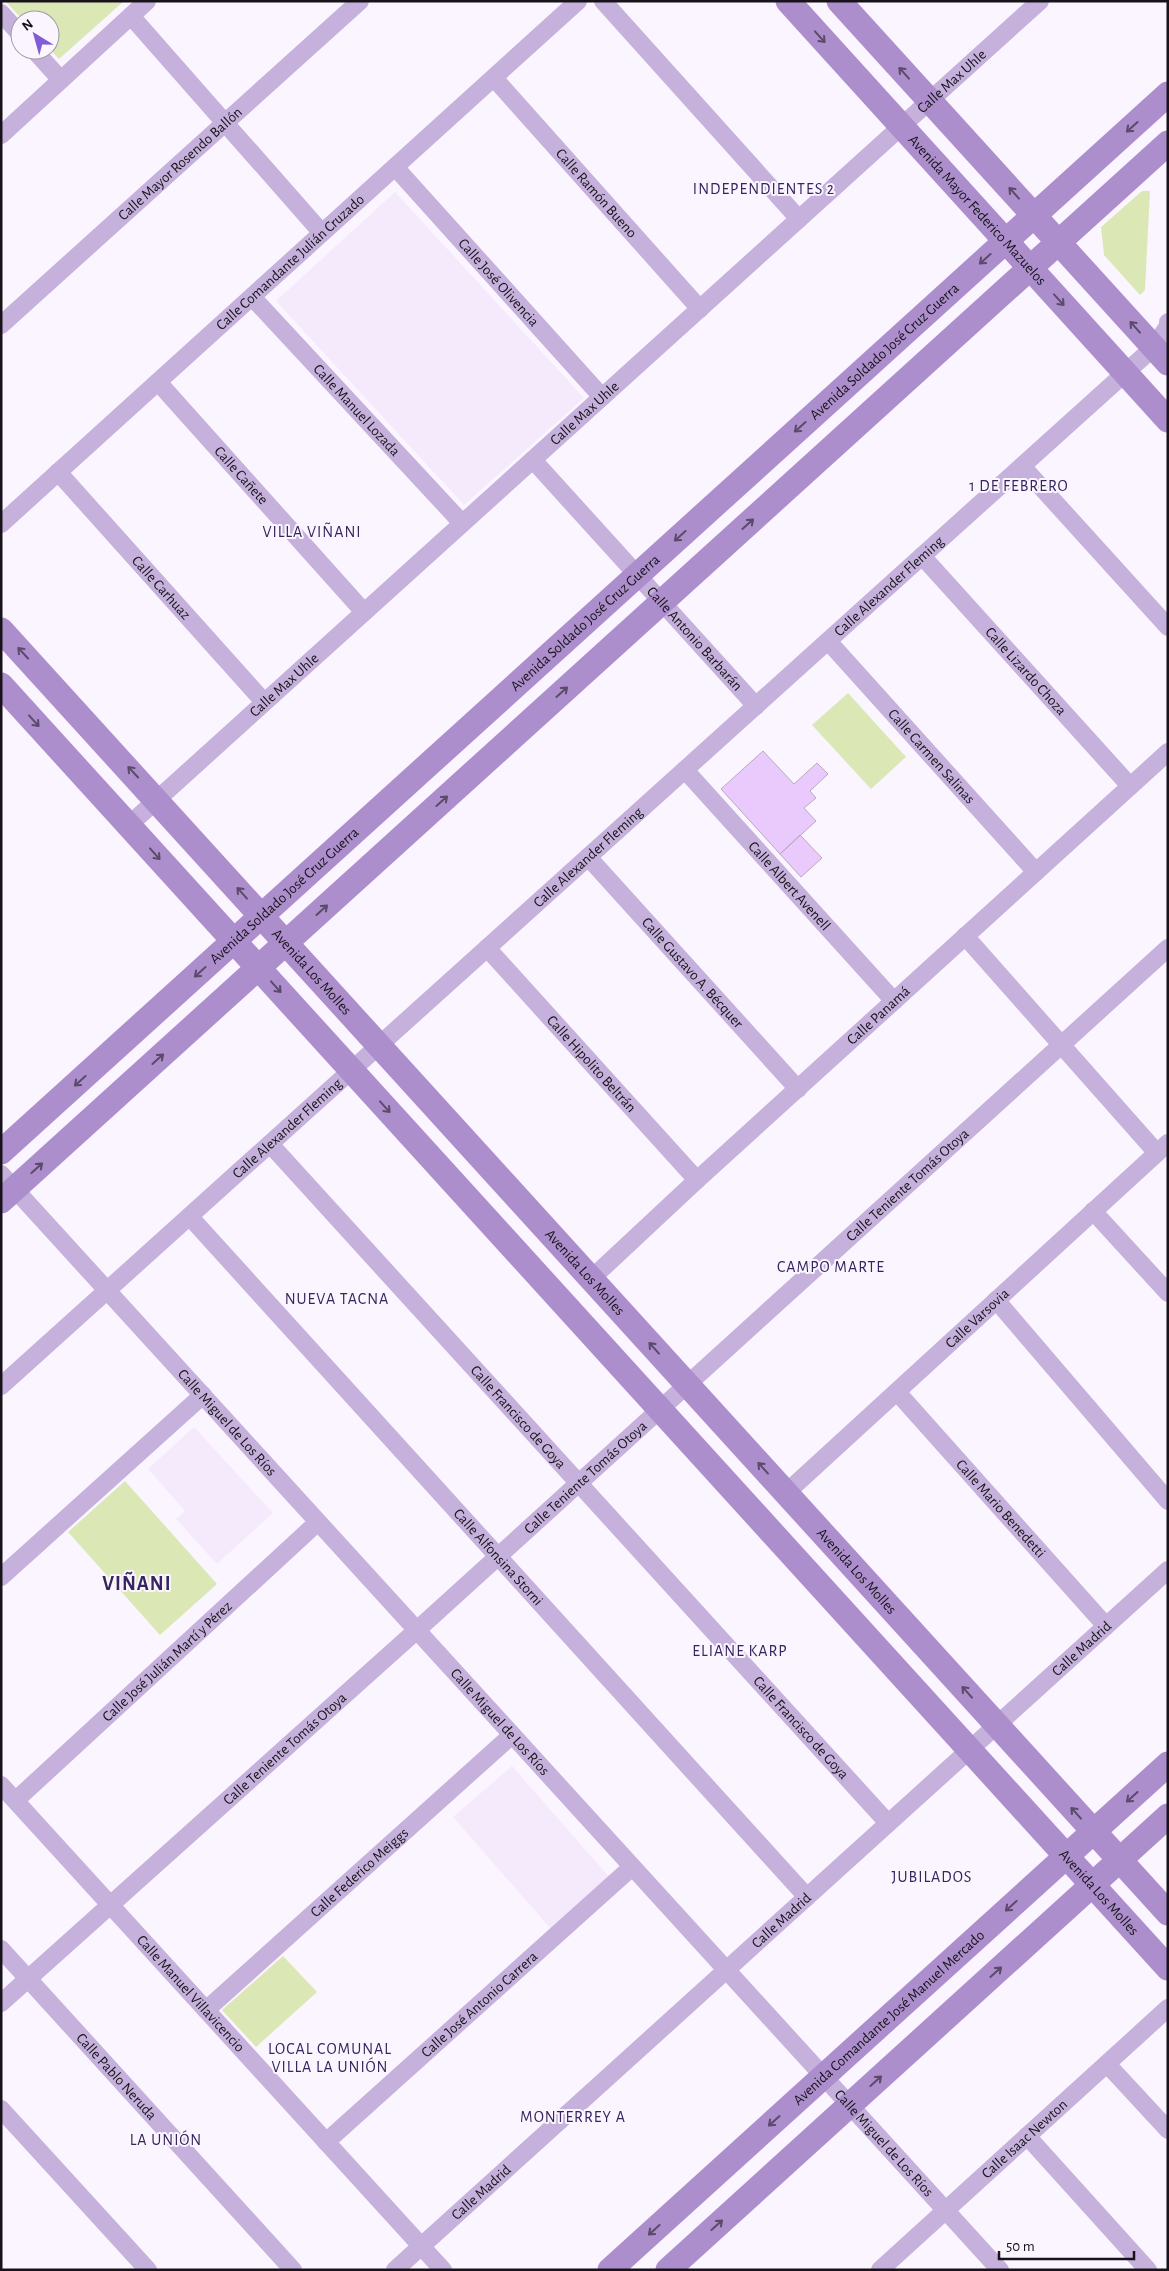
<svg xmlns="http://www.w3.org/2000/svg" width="1169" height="2271" font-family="'Alegreya Sans',sans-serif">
<rect width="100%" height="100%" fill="#faf5fe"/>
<path fill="#f5eafc" d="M 395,192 L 584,398 L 464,505 L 276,301 Z
M 194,1427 L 273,1513 L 217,1564 L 176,1519 L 185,1511 L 148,1469 Z
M 512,1766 L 610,1878 L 551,1929 L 453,1817 Z"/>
<path fill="#dbe8b5" d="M 5,1 L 124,1 L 59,59 L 50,49 L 50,20 L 23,20 Z
M 1142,191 L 1150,191 L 1145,290 L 1140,295 L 1104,255 L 1101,227 Z
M 848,693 L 906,757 L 871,789 L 812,725 Z
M 125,1481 L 217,1584 L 160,1635 L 68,1532 Z
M 283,1956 L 317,1992 L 256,2047 L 222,2010 Z"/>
<path fill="#eacafc" stroke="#b8aabf" d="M 763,751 L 794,784 L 817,763 L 828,774 L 810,791 L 816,798 L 804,808 L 816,821 L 780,854 L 721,789 Z
M 800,835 L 822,858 L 801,877 L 780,854 Z"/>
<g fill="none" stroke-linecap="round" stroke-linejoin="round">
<g stroke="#c5b1db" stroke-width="18">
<path d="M 603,1 L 799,219"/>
<path d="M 1,13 L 20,34"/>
<path d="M 131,16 L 322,233"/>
<path d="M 34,50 L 61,80"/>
<path id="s1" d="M 494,78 L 700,309"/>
<path d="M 1,135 L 147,1"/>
<path id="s2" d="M 395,167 L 602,397"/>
<path id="s3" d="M 252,297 L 462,523"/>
<path id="s4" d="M 1,325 L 360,1"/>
<path id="s5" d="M 158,382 L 364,612"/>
<path id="s6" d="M 533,460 L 756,706"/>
<path d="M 1022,466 L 1168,627"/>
<path id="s7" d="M 58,472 L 264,702"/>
<path id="s8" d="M 1,524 L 578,1"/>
<path id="s9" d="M 922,556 L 1130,786"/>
<path id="s10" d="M 828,641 L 1036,872"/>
<path id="s11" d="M 685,770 L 894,1001"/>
<path id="s12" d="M 129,825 L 1040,1"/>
<path id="s13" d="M 588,857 L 798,1089"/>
<path d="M 965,936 L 1157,1153"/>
<path id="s14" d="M 487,948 L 697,1180"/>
<path id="s15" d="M 270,1144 L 888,1823"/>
<path id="s16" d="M 1,1174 L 1000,2270"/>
<path d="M 1093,1211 L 1168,1293"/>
<path id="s17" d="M 190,1217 L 807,1897"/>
<path id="s18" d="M 591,1279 L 697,1180 L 1168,752"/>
<path d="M 996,1300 L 1168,1501"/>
<path id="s19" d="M 1,1386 L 1154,347 L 1168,326 L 1168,322"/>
<path id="s20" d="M 897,1392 L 1106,1626"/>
<path id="s21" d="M 786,1493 L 1168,1143"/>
<path d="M 1,1577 L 203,1395"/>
<path id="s22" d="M 1,1785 L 443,2270"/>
<path id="s23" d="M 16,1800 L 318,1522"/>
<path id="s24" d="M 1,1949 L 293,2270"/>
<path id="s25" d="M 1,2003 L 417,1630 L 1168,948"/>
<path id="s26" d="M 206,2010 L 512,1735"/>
<path d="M 1107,2064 L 1168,2130"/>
<path d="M 1,2109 L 148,2270"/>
<path d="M 1027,2136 L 1148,2270"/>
<path id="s27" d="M 326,2142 L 632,1867"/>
<path id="s28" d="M 395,2270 L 1168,1570"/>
<path id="s29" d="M 880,2270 L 1168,2008"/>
</g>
<g stroke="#ac8ecc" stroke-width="25">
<path id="s30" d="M 788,1 L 1168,420"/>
<path d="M 839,1 L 1168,363"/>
<path id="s31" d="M 1,630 L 1168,1913"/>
<path id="s32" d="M 1,685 L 1168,1968"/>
<path id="s33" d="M 1,1152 L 1168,94"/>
<path d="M 1,1201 L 1168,143"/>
<path id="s34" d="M 610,2270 L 1168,1764"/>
<path d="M 668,2270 L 1168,1816"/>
</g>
</g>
<defs><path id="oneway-shaft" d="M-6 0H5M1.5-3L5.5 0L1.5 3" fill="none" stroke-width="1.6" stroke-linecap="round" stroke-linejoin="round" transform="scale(1.25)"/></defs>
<g stroke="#5b4a6a">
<use href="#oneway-shaft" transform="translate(820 37) rotate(48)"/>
<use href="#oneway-shaft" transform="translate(904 73) rotate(-132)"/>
<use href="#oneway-shaft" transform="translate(1132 127) rotate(138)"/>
<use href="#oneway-shaft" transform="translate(1014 193) rotate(-132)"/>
<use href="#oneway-shaft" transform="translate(985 259) rotate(138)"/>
<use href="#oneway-shaft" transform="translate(1059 300) rotate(48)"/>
<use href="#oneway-shaft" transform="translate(1135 327) rotate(-132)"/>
<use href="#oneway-shaft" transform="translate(800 427) rotate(138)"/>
<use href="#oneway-shaft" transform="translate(748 524) rotate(-42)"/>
<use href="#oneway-shaft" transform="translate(680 536) rotate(138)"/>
<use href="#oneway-shaft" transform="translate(23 653) rotate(-133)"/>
<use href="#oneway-shaft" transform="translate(562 692) rotate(-42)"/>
<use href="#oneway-shaft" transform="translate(34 721) rotate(48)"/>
<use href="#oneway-shaft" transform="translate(133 772) rotate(-133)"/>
<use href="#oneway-shaft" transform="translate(442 801) rotate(-42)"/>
<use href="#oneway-shaft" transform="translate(155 854) rotate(48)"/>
<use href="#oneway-shaft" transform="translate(242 893) rotate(-132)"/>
<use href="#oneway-shaft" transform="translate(322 910) rotate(-42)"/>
<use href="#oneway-shaft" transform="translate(200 972) rotate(138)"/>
<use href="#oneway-shaft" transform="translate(276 987) rotate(48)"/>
<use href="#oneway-shaft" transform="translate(158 1059) rotate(-42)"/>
<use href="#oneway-shaft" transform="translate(80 1081) rotate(138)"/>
<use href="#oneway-shaft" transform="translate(385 1107) rotate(48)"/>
<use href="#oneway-shaft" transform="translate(37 1168) rotate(-42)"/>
<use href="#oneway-shaft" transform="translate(654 1348) rotate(-132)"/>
<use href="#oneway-shaft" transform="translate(763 1468) rotate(-132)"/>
<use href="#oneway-shaft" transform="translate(967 1692) rotate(-132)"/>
<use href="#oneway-shaft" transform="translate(1132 1797) rotate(138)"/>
<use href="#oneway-shaft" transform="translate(1076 1813) rotate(-132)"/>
<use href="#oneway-shaft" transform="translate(1011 1906) rotate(138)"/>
<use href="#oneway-shaft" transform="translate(996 1972) rotate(-42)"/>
<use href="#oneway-shaft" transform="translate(876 2081) rotate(-42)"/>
<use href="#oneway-shaft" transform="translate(774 2121) rotate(138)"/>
<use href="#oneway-shaft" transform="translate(717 2225) rotate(-42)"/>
<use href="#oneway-shaft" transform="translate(654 2230) rotate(138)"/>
</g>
<g text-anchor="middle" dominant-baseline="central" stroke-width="4" stroke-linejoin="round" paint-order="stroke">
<g font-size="15" fill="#18131a" stroke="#faf5fe">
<text stroke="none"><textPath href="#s12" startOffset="1109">Calle Max Uhle</textPath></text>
<text stroke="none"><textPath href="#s4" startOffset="241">Calle Mayor Rosendo Ballón</textPath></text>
<text stroke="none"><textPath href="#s1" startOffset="154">Calle Ramón Bueno</textPath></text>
<text stroke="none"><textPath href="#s30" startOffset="282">Avenida Mayor Federico Mazuelos</textPath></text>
<text stroke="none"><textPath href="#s8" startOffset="390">Calle Comandante Julián Cruzado</textPath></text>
<text stroke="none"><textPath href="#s2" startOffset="155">Calle José Olivencia</textPath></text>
<text stroke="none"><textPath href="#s33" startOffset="1192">Avenida Soldado José Cruz Guerra</textPath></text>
<text stroke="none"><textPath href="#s3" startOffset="154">Calle Manuel Lozada</textPath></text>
<text stroke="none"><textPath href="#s12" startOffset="614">Calle Max Uhle</textPath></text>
<text stroke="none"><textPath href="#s5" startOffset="125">Calle Cañete</textPath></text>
<text stroke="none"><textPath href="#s19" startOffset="1195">Calle Alexander Fleming</textPath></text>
<text stroke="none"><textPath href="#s7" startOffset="155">Calle Carhuaz</textPath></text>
<text stroke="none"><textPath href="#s33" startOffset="788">Avenida Soldado José Cruz Guerra</textPath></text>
<text stroke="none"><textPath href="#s6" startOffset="241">Calle Antonio Barbarán</textPath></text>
<text stroke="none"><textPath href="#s9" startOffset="155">Calle Lizardo Choza</textPath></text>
<text stroke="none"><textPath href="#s12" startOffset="209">Calle Max Uhle</textPath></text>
<text stroke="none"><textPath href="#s10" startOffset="155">Calle Carmen Salinas</textPath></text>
<text stroke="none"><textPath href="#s19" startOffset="790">Calle Alexander Fleming</textPath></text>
<text stroke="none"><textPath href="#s11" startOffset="156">Calle Albert Avenell</textPath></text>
<text stroke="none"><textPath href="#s33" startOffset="382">Avenida Soldado José Cruz Guerra</textPath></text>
<text stroke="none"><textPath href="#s31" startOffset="462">Avenida Los Molles</textPath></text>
<text stroke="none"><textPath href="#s13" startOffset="156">Calle Gustavo A. Bécquer</textPath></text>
<text stroke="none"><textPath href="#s18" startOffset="390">Calle Panamá</textPath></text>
<text stroke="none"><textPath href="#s14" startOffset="156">Calle Hipolito Beltrán</textPath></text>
<text stroke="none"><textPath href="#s19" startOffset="385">Calle Alexander Fleming</textPath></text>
<text stroke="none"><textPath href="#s25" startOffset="1221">Calle Teniente Tomás Otoya</textPath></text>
<text stroke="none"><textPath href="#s31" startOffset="868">Avenida Los Molles</textPath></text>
<text stroke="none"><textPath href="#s21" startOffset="259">Calle Varsovia</textPath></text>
<text stroke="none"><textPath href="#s15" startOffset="369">Calle Francisco de Goya</textPath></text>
<text stroke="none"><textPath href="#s16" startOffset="336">Calle Miguel de Los Ríos</textPath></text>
<text stroke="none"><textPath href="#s25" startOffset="786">Calle Teniente Tomás Otoya</textPath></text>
<text stroke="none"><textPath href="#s20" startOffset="156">Calle Mario Benedetti</textPath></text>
<text stroke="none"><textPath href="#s17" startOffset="459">Calle Alfonsina Storni</textPath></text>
<text stroke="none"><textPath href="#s31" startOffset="1272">Avenida Los Molles</textPath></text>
<text stroke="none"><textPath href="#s28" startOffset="926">Calle Madrid</textPath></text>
<text stroke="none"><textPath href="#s23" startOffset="205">Calle José Julián Martí y Pérez</textPath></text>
<text stroke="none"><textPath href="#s16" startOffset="741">Calle Miguel de Los Ríos</textPath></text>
<text stroke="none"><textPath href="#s15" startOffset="789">Calle Francisco de Goya</textPath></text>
<text stroke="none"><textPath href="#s25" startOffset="381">Calle Teniente Tomás Otoya</textPath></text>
<text stroke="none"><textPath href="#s26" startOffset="206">Calle Federico Meiggs</textPath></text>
<text stroke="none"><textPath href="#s32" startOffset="1632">Avenida Los Molles</textPath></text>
<text stroke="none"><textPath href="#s28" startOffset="521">Calle Madrid</textPath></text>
<text stroke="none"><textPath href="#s22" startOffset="282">Calle Manuel Villavicencio</textPath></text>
<text stroke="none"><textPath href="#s27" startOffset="206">Calle José Antonio Carrera</textPath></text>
<text stroke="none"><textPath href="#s34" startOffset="376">Avenida Comandante José Manuel Mercado</textPath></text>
<text stroke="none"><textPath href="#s24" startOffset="172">Calle Pablo Neruda</textPath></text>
<text stroke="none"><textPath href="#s29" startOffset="195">Calle Isaac Newton</textPath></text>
<text stroke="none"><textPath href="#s16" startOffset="1311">Calle Miguel de Los Ríos</textPath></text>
<text stroke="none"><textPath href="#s28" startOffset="116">Calle Madrid</textPath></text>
</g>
<g font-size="16" letter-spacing="1" fill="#37245f" stroke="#faf5fe">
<text x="764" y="189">INDEPENDIENTES 2</text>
<text x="1019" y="486">1 DE FEBRERO</text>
<text x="312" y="532">VILLA VIÑANI</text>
<text x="831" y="1267">CAMPO MARTE</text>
<text x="337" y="1299">NUEVA TACNA</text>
<text x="740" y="1651">ELIANE KARP</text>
<text x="932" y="1877">JUBILADOS</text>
<text x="330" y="2049">LOCAL COMUNAL<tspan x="330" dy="18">VILLA LA UNIÓN</tspan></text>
<text x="573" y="2117">MONTERREY A</text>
<text x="166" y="2140">LA UNIÓN</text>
</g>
<g font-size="20" font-weight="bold" letter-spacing="1" fill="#37245f" stroke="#faf5fe">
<text x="137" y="1584">VIÑANI</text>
</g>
</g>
<rect width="1169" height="2271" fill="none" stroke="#18131a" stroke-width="5"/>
<g transform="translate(35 35) rotate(323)"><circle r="24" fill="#faf5fe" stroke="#a09ba3"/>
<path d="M0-4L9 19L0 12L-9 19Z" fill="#825cd6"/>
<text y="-8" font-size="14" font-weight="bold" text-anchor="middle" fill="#18131a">N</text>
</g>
<path d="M999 2251v8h135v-8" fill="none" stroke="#18131a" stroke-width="2.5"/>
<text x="1006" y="2251" font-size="15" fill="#18131a" stroke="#faf5fe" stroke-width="4" paint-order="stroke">50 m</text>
</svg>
